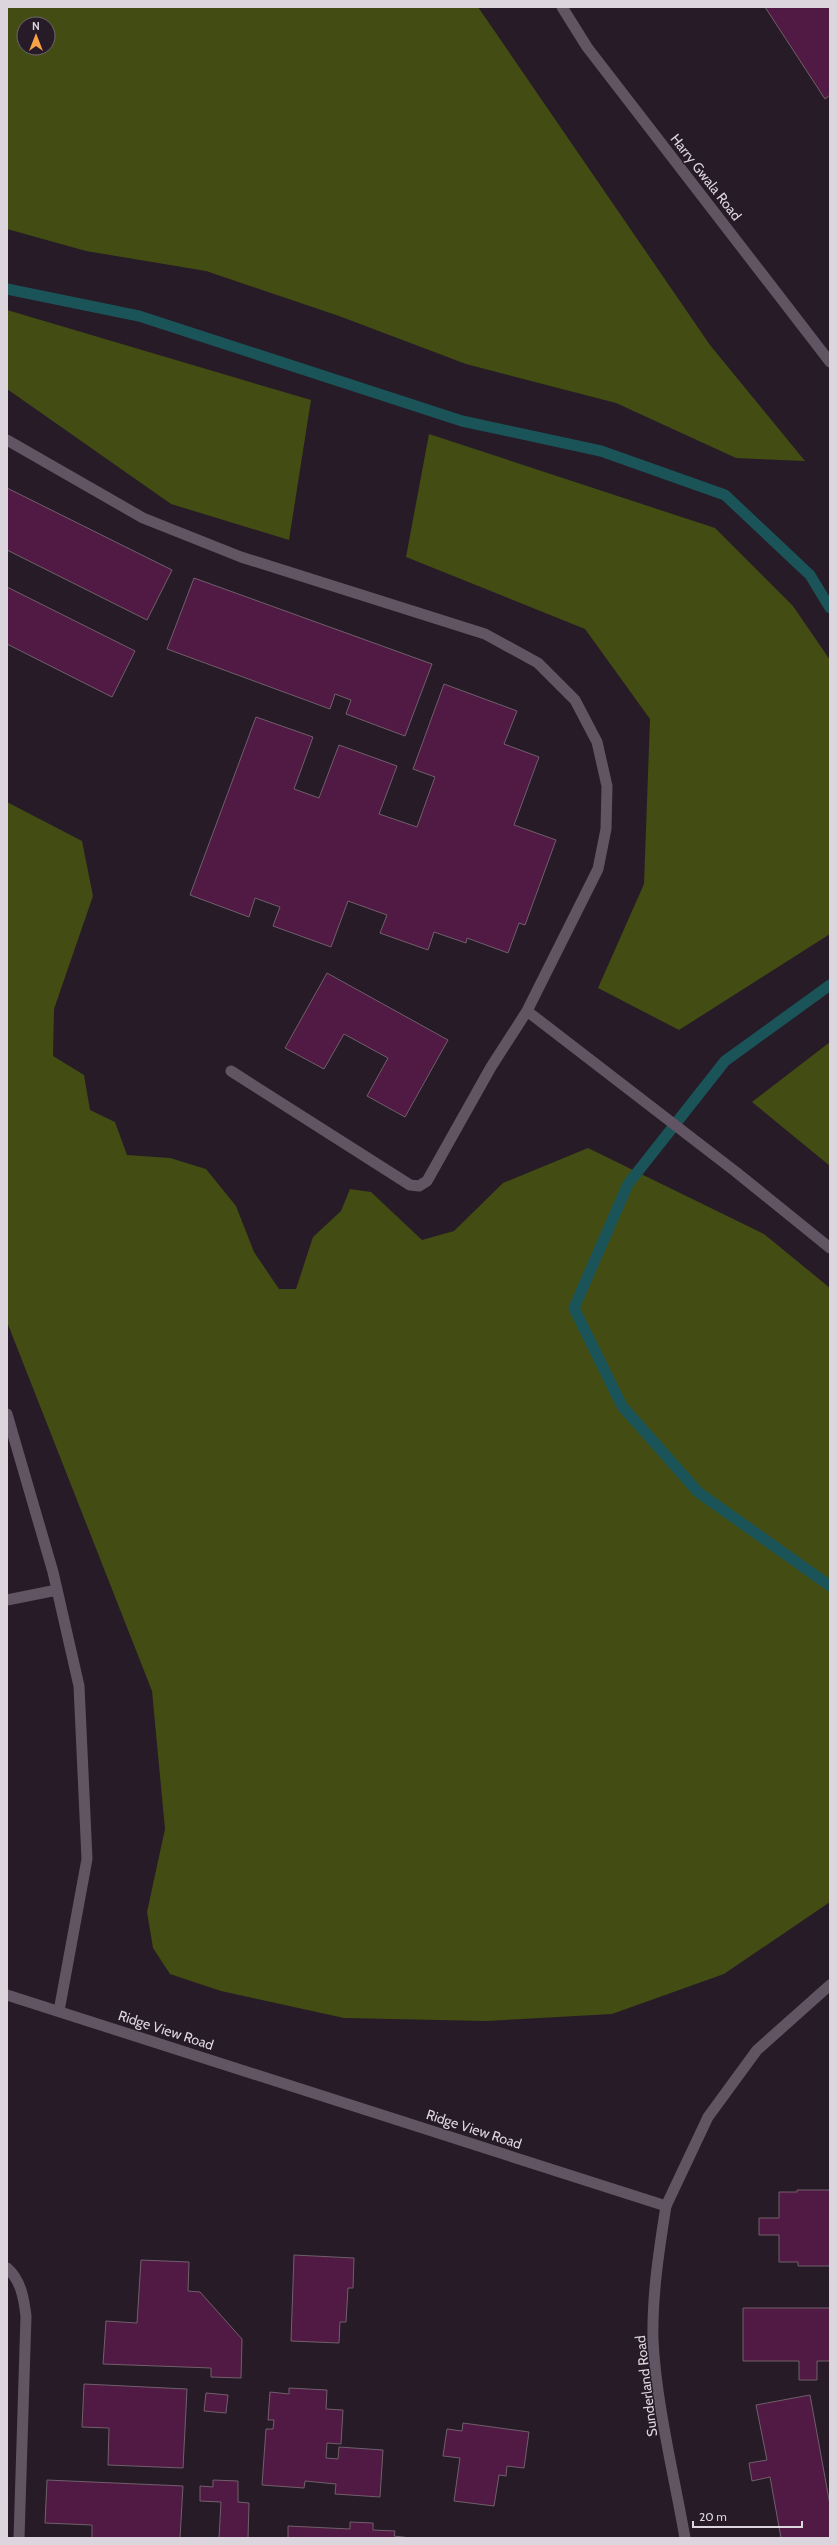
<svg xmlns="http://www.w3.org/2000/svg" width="837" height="2545" font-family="Cabin,sans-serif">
<rect width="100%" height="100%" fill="#261b27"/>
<path fill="#424c13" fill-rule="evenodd" d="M 7,7 L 478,7 L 710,345 L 805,461 L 736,458 L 616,403 L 466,364 L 339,316 L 206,271 L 86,251 L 7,229 ZM 24,24 L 48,24 L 48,48 L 24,48 Z
M 7,310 L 311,400 L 289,540 L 171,504 L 7,389 Z
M 429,434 L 715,528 L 793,606 L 830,660 L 830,934 L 679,1030 L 598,988 L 644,884 L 650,719 L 585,629 L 406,557 Z
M 7,802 L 82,841 L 93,896 L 54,1009 L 53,1056 L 84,1075 L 90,1110 L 115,1122 L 127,1155 L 170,1158 L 206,1169 L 236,1206 L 254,1252 L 279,1289 L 296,1289 L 313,1237 L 341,1211 L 350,1189 L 371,1192 L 422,1240 L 454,1231 L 503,1183 L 588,1148 L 764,1234 L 830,1288 L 830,1902 L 724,1974 L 612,2014 L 486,2021 L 344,2018 L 221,1991 L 170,1974 L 153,1948 L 147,1912 L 165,1829 L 152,1691 L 7,1322 Z
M 830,1042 L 830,1166 L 752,1102 Z"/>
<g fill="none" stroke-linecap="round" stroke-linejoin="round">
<path stroke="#1a5459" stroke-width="11" d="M 7,289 L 139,316 L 462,421 L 601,451 L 725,495 L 810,575 L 830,608
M 830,985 L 725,1061 L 628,1184 L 574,1308 L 622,1406 L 698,1492 L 830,1586"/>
</g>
<path fill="#511a44" stroke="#705f6a" d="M 765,7 L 830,7 L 830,95 L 825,99 Z
M 7,488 L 172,570 L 147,620 L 7,550 Z
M 194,578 L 432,664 L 405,736 L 346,714 L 351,700 L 335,694 L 330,709 L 167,649 Z
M 7,587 L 135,651 L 112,697 L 7,644 Z
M 444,684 L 517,711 L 504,744 L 539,757 L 514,825 L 556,840 L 525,925 L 519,923 L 508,953 L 467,938 L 466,943 L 434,932 L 428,950 L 380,933 L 387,915 L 348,901 L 331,947 L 273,926 L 280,907 L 255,898 L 249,917 L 190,895 L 256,717 L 313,737 L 294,789 L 319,798 L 339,745 L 397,766 L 379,814 L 417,827 L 435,777 L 413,769 Z
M 327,973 L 448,1040 L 405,1117 L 367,1096 L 388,1058 L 344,1034 L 324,1069 L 285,1048 Z
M 797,2190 L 830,2190 L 830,2266 L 798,2266 L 798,2262 L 779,2262 L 779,2235 L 759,2235 L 759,2218 L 779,2218 L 779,2192 L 797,2192 Z
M 294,2255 L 354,2258 L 353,2288 L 348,2288 L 346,2322 L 340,2322 L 339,2343 L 291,2341 Z
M 141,2260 L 189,2262 L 188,2291 L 200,2292 L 242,2339 L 241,2378 L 211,2377 L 211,2368 L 103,2364 L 106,2321 L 137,2323 Z
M 743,2308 L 830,2308 L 830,2361 L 817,2361 L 817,2380 L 799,2380 L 799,2361 L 743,2361 Z
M 84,2384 L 187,2389 L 183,2468 L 108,2465 L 109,2428 L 82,2427 Z
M 289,2388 L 327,2390 L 326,2409 L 343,2410 L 341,2444 L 327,2443 L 326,2458 L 338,2459 L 339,2447 L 383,2450 L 380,2497 L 335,2494 L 336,2484 L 305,2481 L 304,2488 L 262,2485 L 266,2429 L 273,2429 L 274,2420 L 268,2420 L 270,2392 L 289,2394 Z
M 206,2393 L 228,2395 L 226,2413 L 204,2411 Z
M 810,2395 L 830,2505 L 830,2538 L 781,2538 L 770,2477 L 752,2481 L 749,2463 L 767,2460 L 756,2405 Z
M 463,2423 L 529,2432 L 524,2468 L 507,2466 L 506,2476 L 499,2475 L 494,2506 L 454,2501 L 460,2458 L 443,2456 L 447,2429 L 462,2431 Z
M 47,2480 L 183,2486 L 180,2538 L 92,2538 L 92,2525 L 45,2523 Z
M 213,2480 L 238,2481 L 238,2502 L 249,2503 L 248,2538 L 219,2538 L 221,2502 L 200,2501 L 200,2486 L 213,2487 Z
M 350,2522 L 373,2523 L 373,2530 L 395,2531 L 394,2536 L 411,2538 L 288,2538 L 288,2526 L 350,2529 Z"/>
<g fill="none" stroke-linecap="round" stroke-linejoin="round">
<path stroke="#625563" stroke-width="11" d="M 7,440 L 143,518 L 241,557 L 485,634 L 538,663 L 575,700 L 597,742 L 607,786 L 606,829 L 598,869 L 527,1011 L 491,1067 L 427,1181 L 419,1186 L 410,1185 L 231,1071
M 527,1011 L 736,1172 L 830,1248
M 7,1414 L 53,1572 L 79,1686 L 87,1859 L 59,2011
M 7,1600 L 57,1590"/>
<path stroke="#625563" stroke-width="11" d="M 666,2206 C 659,2250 652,2295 653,2340 C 656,2403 674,2475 685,2538
M 7,2268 C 21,2280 24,2299 26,2316 L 19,2538"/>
<path stroke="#625563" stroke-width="11" d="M 7,1995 L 666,2206 L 708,2117 L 757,2050 L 830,1985"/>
<path stroke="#625563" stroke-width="11" d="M 562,7 L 587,47 L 830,362"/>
</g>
<g text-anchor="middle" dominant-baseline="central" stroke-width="3" stroke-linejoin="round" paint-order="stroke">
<g font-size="14" fill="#ddd5de" stroke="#261b27">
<text transform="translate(706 177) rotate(52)">Harry Gwala Road</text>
<text transform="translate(166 2030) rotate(18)">Ridge View Road</text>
<text transform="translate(474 2129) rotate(18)">Ridge View Road</text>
<text transform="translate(646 2386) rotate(-97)">Sunderland Road</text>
</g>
</g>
<rect width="837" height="2545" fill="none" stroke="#ddd5de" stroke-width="16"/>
<g transform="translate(36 36)"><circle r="19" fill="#261b27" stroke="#6f6570"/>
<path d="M0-3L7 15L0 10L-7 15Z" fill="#f5a346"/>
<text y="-6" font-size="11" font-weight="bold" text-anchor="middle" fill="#ddd5de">N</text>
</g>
<path d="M693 2521v6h109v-6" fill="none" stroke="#ddd5de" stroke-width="2"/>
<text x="699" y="2521" font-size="12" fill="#ddd5de" stroke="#261b27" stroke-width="3" paint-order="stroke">20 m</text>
</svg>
